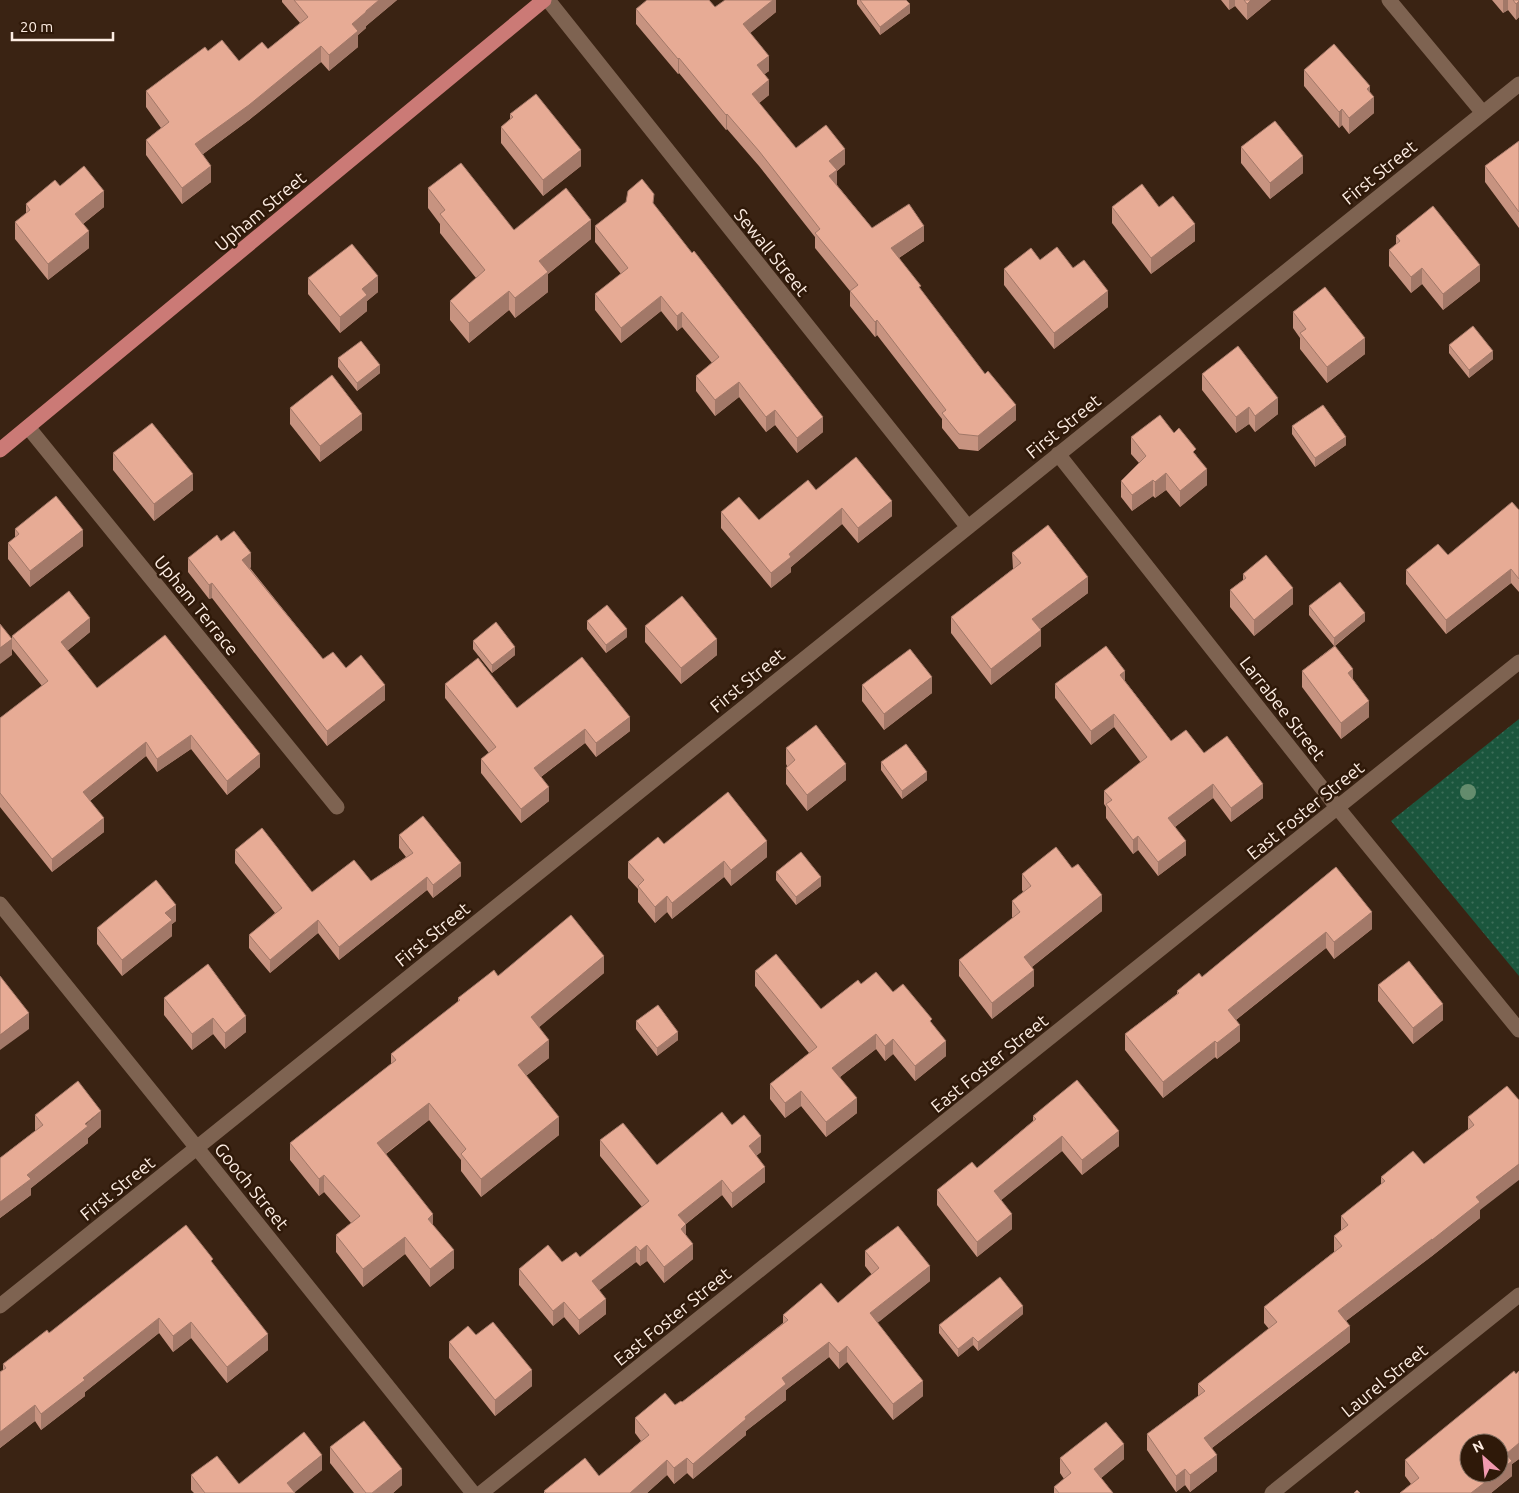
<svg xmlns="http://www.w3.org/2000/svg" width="1519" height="1493" font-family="Ubuntu,sans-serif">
<defs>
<pattern id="grass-dots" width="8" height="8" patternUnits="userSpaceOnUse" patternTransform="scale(1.25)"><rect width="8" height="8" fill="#1b563d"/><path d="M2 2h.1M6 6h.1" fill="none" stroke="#3d6f59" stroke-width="1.8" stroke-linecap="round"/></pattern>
</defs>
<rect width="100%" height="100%" fill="#3a2313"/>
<path fill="url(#grass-dots)" d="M 1519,719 L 1519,976 L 1391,821 Z"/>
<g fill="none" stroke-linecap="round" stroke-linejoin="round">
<path stroke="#7e6351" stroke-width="15" d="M 548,0 L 967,526
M 1389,0 L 1483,113
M 28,427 L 337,807
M 1058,454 L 1337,807 L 1519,1030
M 0,904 L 197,1148 L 473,1493
M 0,1306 L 1519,84
M 481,1493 L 1519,662
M 1272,1493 L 1519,1295"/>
<path stroke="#cb7a76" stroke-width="15" d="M 0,450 L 544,0"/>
</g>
<circle fill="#648c6d" cx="1468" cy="792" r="8"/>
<path fill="#c79380" d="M 282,0 L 397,0 L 366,26 L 366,28 L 358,35 L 358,47 L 329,71 L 321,62 L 249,120 L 203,154 L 211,182 L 182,204 L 146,155 L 146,140 L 161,128 L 146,107 L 146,91 L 208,51 L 239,61 L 268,49 L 300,23 L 282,2 Z
M 776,0 L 776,12 L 750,33 L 769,71 L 764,74 L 769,95 L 759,103 L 796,148 L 845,164 L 837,171 L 837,185 L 872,228 L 924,241 L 899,258 L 921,290 L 1016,420 L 978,451 L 959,449 L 942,428 L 942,419 L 877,335 L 875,337 L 850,306 L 850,291 L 815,248 L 815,237 L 759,166 L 727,129 L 726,130 L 679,73 L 678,74 L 636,24 L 636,9 L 715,7 Z
M 857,0 L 906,0 L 910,13 L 880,35 L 857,4 Z
M 1221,0 L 1271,0 L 1247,20 L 1235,6 L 1229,10 Z
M 1492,0 L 1519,0 L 1519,17 L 1516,20 L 1508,10 L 1503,13 Z
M 1304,70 L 1370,92 L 1374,113 L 1349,134 L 1342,125 L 1339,128 L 1304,86 Z
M 510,114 L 581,166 L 543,196 L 501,143 L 501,127 L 510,119 Z
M 1519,141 L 1519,228 L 1485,182 L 1485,166 Z
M 1241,147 L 1303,173 L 1270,199 L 1241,163 Z
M 60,186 L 104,207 L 83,224 L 89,248 L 48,280 L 15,239 L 15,222 L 26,214 L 26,204 Z
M 428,188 L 514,230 L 591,239 L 548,274 L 548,292 L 515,318 L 509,310 L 469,343 L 450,320 L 450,301 L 476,278 L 440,233 L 440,224 L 428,208 Z
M 626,202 L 654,205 L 823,432 L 797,453 L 775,425 L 766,432 L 739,397 L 715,416 L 696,391 L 696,376 L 712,363 L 682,327 L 677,331 L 661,311 L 621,343 L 595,310 L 595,294 L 621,274 L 595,242 L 595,226 Z
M 1112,207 L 1159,207 L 1195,241 L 1151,274 L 1112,223 Z
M 1396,236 L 1480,281 L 1443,310 L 1422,284 L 1411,293 L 1389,266 L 1389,250 L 1396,245 Z
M 1040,260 L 1073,268 L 1108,307 L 1054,349 L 1004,285 L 1004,269 Z
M 308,278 L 378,292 L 367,301 L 367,311 L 340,333 L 308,294 Z
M 1293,312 L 1365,354 L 1327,383 L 1300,349 L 1300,338 L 1293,328 Z
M 1449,345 L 1493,359 L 1469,378 L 1449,353 Z
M 338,358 L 380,373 L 357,391 L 338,367 Z
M 1202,374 L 1278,414 L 1255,432 L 1249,424 L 1236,433 L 1202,390 Z
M 290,408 L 362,430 L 320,462 L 290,424 Z
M 1292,426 L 1346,445 L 1315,467 L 1292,434 Z
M 1174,433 L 1196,455 L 1207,485 L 1180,507 L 1166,490 L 1155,498 L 1153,496 L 1132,511 L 1121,497 L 1121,481 L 1139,463 L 1131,454 L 1131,437 Z
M 113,453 L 193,490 L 154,521 L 113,470 Z
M 816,490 L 892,516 L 858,543 L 842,524 L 791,567 L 791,572 L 771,588 L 721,528 L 721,512 L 759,520 Z
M 1519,510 L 1519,592 L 1511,583 L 1446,634 L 1406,584 L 1406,570 L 1448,555 Z
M 15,529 L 83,546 L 30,587 L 8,559 L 8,543 L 15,538 Z
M 221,541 L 251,567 L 250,568 L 323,659 L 346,668 L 385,700 L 327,746 L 212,598 L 209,599 L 188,572 L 188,558 Z
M 1012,553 L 1088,593 L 1040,629 L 1041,646 L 991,685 L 951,633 L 951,617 L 1013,569 Z
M 1243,574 L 1293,604 L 1254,636 L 1230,607 L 1230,590 L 1243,580 Z
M 1309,606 L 1365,621 L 1335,646 L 1353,679 L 1369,717 L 1341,739 L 1302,687 L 1302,671 L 1334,646 L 1309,615 Z
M 587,621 L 627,637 L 606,653 L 587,629 Z
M 645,626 L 717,655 L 681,684 L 645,642 Z
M 90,632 L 67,651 L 97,688 L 260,767 L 227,795 L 191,749 L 157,772 L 146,756 L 90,801 L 104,832 L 52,872 L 0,807 L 0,718 L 42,686 L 12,649 L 12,636 Z
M 473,641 L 515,655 L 492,673 L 473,649 Z
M 1125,681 L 1171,741 L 1204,753 L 1263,798 L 1231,822 L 1213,798 L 1175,827 L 1186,855 L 1158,876 L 1138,850 L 1133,854 L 1106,818 L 1106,807 L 1104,804 L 1104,791 L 1141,763 L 1114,727 L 1091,745 L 1055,698 L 1055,684 Z
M 445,684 L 517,708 L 630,731 L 596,757 L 585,743 L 541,777 L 549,801 L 521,823 L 481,773 L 481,759 L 489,753 L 445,698 Z
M 862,685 L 932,693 L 884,730 L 862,701 Z
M 786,748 L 846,780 L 807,811 L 786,784 L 786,768 L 787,766 L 786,764 Z
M 881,762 L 927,780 L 902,799 L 881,770 Z
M 399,835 L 461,876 L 433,898 L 427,890 L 339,960 L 318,933 L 270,973 L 249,948 L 249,935 L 275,913 L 235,863 L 235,850 L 312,892 L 371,881 L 406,857 L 399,848 Z
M 664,844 L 767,857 L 731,886 L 724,877 L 672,919 L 667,912 L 655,923 L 638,902 L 638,889 L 628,878 L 628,862 Z
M 1336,867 L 1372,929 L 1334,959 L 1326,948 L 1236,1020 L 1240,1041 L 1217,1059 L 1215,1057 L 1163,1098 L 1125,1050 L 1125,1034 L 1177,994 L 1177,991 L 1202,977 Z
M 776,872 L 821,886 L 796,905 L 776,880 Z
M 1022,874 L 1102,911 L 1032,967 L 1034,986 L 992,1019 L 959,976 L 959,960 L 1013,918 L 1012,917 L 1012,901 L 1023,892 L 1022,890 Z
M 176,921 L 172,924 L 172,936 L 122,976 L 97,944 L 97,928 Z
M 208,964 L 246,1032 L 225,1049 L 213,1034 L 192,1050 L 164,1015 L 164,998 Z
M 755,971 L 821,1009 L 861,984 L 893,992 L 932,1024 L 946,1056 L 915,1081 L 893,1054 L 885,1061 L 876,1049 L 840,1077 L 857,1113 L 826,1137 L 801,1106 L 785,1118 L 770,1099 L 770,1084 L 809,1053 L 755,986 Z
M 604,973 L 539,1027 L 549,1058 L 526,1076 L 559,1135 L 481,1197 L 461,1171 L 461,1160 L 429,1120 L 386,1154 L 433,1226 L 454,1268 L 430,1287 L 405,1254 L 363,1287 L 336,1252 L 336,1235 L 351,1223 L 324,1192 L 319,1196 L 290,1160 L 290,1143 L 391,1064 L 391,1054 L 458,1002 L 458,998 L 498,976 Z
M 1378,985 L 1443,1020 L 1413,1044 L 1378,1001 Z
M 636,1021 L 678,1040 L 657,1056 L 636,1029 Z
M 1507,1086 L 1480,1210 L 1480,1218 L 1432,1256 L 1346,1321 L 1350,1342 L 1212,1448 L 1217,1471 L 1190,1492 L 1185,1485 L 1176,1492 L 1147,1450 L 1147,1434 L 1198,1396 L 1198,1384 L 1269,1329 L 1264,1323 L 1264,1307 L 1334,1252 L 1334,1236 L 1341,1230 L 1341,1216 L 1381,1185 L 1381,1177 L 1424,1164 L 1468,1130 L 1468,1117 Z
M 35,1115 L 101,1127 L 88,1138 L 88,1143 L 31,1188 L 31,1195 L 0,1218 L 0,1158 L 35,1131 Z
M 1033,1116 L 1119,1146 L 1082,1175 L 1062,1151 L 1001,1200 L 1012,1229 L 977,1257 L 937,1205 L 937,1190 L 977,1168 L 1033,1121 Z
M 732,1125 L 761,1152 L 756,1156 L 765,1182 L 732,1208 L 722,1195 L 686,1224 L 686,1235 L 693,1259 L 664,1283 L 647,1261 L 640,1266 L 636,1262 L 599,1290 L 606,1314 L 579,1335 L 564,1317 L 553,1326 L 519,1285 L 519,1269 L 562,1262 L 580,1257 L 642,1207 L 600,1156 L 600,1140 L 657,1165 Z
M 865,1251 L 930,1281 L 877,1323 L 923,1396 L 893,1420 L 847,1362 L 839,1369 L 829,1357 L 786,1390 L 786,1400 L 746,1431 L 746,1435 L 693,1479 L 687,1473 L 674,1484 L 667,1475 L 647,1493 L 544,1493 L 544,1491 L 599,1476 L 641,1441 L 635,1433 L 635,1418 L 675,1405 L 682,1402 L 783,1323 L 783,1315 L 838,1303 L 872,1275 L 865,1266 Z
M 213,1264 L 268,1350 L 227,1383 L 191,1338 L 173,1352 L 159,1333 L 85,1392 L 85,1396 L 41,1430 L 35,1421 L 0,1448 L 0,1372 L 3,1370 L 3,1364 L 49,1333 Z
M 1023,1314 L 978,1351 L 973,1345 L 958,1357 L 939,1333 L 939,1325 Z
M 476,1335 L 532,1386 L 495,1416 L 449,1358 L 449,1342 Z
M 1519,1371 L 1519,1459 L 1512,1464 L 1512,1476 L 1491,1493 L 1400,1493 L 1411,1484 L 1405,1476 L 1405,1460 Z
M 330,1447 L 402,1485 L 393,1493 L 354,1493 L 330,1463 Z
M 1060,1458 L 1124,1459 L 1101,1478 L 1113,1493 L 1054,1493 L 1054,1487 L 1064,1479 L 1060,1473 Z
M 322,1470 L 294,1492 L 295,1493 L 194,1493 L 191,1490 L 191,1475 L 239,1484 Z"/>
<path fill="#a27868" d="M 379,0 L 397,0 L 366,26 L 366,28 L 358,35 L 358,47 L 329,71 L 329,55 L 352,24 L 366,11 Z
M 773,0 L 776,0 L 776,12 L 743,39 L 743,24 Z
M 1229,0 L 1235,0 L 1235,6 L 1229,10 Z
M 1251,0 L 1271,0 L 1247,20 L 1247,4 Z
M 1503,0 L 1508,0 L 1508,10 L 1503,13 Z
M 1519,1 L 1519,17 L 1516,20 L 1516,4 Z
M 910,4 L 910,13 L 880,35 L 880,27 Z
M 321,46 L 321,62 L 249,120 L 195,160 L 195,144 Z
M 769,56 L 769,71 L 757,80 L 757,65 Z
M 679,58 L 679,73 L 678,74 L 678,59 Z
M 769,80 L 769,95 L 752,109 L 752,94 Z
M 1370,86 L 1370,101 L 1374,97 L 1374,113 L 1349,134 L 1349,118 L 1367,89 Z
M 1342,109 L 1342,125 L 1339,128 L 1339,112 Z
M 727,114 L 727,129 L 726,130 L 726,115 Z
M 845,149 L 845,164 L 837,171 L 837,185 L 829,191 L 829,161 Z
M 581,150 L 581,166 L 543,196 L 543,180 Z
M 1303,156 L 1303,173 L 1270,199 L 1270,183 Z
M 211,166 L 211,182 L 182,204 L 182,188 Z
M 104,191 L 104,207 L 75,230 L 75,214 Z
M 591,220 L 591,239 L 548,274 L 548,292 L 515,318 L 515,298 L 539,261 Z
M 1195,224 L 1195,241 L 1151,274 L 1151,258 Z
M 924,226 L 924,241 L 891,263 L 891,248 Z
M 89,231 L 89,248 L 48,280 L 48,264 Z
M 1480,265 L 1480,281 L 1443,310 L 1443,294 Z
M 1422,268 L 1422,284 L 1411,293 L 1411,277 Z
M 378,276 L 378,292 L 367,301 L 367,311 L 340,333 L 340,317 L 362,289 Z
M 509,291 L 509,310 L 469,343 L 469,323 Z
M 1108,291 L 1108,307 L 1054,349 L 1054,333 Z
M 661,296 L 661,311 L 621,343 L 621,328 Z
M 682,312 L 682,327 L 677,331 L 677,316 Z
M 877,320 L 877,335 L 875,337 L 875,322 Z
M 1365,338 L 1365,354 L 1327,383 L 1327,367 Z
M 1493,351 L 1493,359 L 1469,378 L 1469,370 Z
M 380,365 L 380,373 L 357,391 L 357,383 Z
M 739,382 L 739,397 L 715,416 L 715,400 Z
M 1278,398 L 1278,414 L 1255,432 L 1255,416 Z
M 1016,405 L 1016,420 L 978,451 L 978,436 Z
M 1249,407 L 1249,424 L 1236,433 L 1236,417 Z
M 775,410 L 775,425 L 766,432 L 766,417 Z
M 362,414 L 362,430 L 320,462 L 320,446 Z
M 823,417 L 823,432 L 797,453 L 797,438 Z
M 1346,437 L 1346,445 L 1315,467 L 1315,458 Z
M 1207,469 L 1207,485 L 1180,507 L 1180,491 Z
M 1166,473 L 1166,490 L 1155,498 L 1155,482 Z
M 193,474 L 193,490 L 154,521 L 154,504 Z
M 1153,480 L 1153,496 L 1132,511 L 1132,495 Z
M 892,501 L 892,516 L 858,543 L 858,528 Z
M 842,508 L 842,524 L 791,567 L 791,572 L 771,588 L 771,573 L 789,554 Z
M 83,530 L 83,546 L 30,587 L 30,571 Z
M 251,553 L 251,567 L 242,574 L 242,560 Z
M 1511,569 L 1511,583 L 1446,634 L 1446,620 Z
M 1088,577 L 1088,593 L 1032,635 L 1032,619 Z
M 212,583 L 212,598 L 209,599 L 209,585 Z
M 1293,588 L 1293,604 L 1254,636 L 1254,620 Z
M 1365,613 L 1365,621 L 1334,646 L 1334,638 Z
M 90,618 L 90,632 L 61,656 L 61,642 Z
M 627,629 L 627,637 L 606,653 L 606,645 Z
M 1041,630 L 1041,646 L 991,685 L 991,669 Z
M 12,639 L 12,655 L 0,664 L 0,648 Z
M 717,639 L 717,655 L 681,684 L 681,668 Z
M 515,647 L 515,655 L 492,673 L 492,665 Z
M 1353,669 L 1353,685 L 1348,673 Z
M 1125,671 L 1125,685 L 1120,675 Z
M 932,677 L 932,693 L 884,730 L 884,714 Z
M 385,685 L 385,700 L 327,746 L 327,731 Z
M 1369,701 L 1369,717 L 1341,739 L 1341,723 Z
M 1114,714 L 1114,727 L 1091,745 L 1091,731 Z
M 630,717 L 630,731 L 596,757 L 596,743 Z
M 585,729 L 585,743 L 534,782 L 534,768 Z
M 191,735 L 191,749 L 157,772 L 157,759 Z
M 146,742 L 146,756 L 83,806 L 83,792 Z
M 260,754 L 260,767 L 227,795 L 227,781 Z
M 846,764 L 846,780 L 807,811 L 807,795 Z
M 927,772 L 927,780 L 902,799 L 902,791 Z
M 1213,784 L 1213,798 L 1168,832 L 1168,818 Z
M 1263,784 L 1263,798 L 1231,822 L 1231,808 Z
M 549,787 L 549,801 L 521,823 L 521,809 Z
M 104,818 L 104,832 L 52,872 L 52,859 Z
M 1138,836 L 1138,850 L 1133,854 L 1133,840 Z
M 767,841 L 767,857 L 731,886 L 731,870 Z
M 1186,841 L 1186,855 L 1158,876 L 1158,862 Z
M 724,861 L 724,877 L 672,919 L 672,903 Z
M 461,863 L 461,876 L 433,898 L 433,885 Z
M 427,877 L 427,890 L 339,960 L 339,947 Z
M 821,877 L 821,886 L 796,905 L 796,897 Z
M 1102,895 L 1102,911 L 1024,973 L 1024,957 Z
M 667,896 L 667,912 L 655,923 L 655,907 Z
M 176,905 L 176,921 L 172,924 L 172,936 L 122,976 L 122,960 L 165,913 Z
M 1372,912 L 1372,929 L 1334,959 L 1334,942 Z
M 318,920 L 318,933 L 270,973 L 270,960 Z
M 1326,932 L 1326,948 L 1228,1026 L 1228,1010 Z
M 604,956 L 604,973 L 531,1034 L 531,1017 Z
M 1034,970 L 1034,986 L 992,1019 L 992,1003 Z
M 1443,1004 L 1443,1020 L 1413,1044 L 1413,1028 Z
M 29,1013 L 29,1029 L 0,1050 L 0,1035 Z
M 246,1016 L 246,1032 L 225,1049 L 225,1033 Z
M 213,1018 L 213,1034 L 192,1050 L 192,1034 Z
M 1240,1025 L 1240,1041 L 1217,1059 L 1217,1043 Z
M 678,1032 L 678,1040 L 657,1056 L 657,1048 Z
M 876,1034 L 876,1049 L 832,1083 L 832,1068 Z
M 893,1039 L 893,1054 L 885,1061 L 885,1046 Z
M 549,1040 L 549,1058 L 518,1082 L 518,1065 Z
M 946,1041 L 946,1056 L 915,1081 L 915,1066 Z
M 1215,1041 L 1215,1057 L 1163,1098 L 1163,1082 Z
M 801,1091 L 801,1106 L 785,1118 L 785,1103 Z
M 857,1098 L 857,1113 L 826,1137 L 826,1122 Z
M 429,1103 L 429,1120 L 377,1160 L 377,1143 Z
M 101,1111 L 101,1127 L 88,1138 L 88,1143 L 31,1188 L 31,1195 L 0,1218 L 0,1202 L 27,1175 Z
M 559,1117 L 559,1135 L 481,1197 L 481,1179 Z
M 1119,1131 L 1119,1146 L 1082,1175 L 1082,1160 Z
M 761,1136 L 761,1152 L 749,1162 L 749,1146 Z
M 1062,1136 L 1062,1151 L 994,1206 L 994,1191 Z
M 1519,1164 L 1519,1180 L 1480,1210 L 1480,1218 L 1432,1256 L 1432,1240 L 1476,1197 Z
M 765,1167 L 765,1182 L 732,1208 L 732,1193 Z
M 324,1175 L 324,1192 L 319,1196 L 319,1179 Z
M 722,1180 L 722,1195 L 678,1230 L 678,1215 Z
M 433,1214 L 433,1232 L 428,1219 Z
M 1012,1214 L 1012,1229 L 977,1257 L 977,1242 Z
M 686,1224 L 686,1240 L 681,1229 Z
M 405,1237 L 405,1254 L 363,1287 L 363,1269 Z
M 1432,1239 L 1432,1256 L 1338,1327 L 1338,1311 Z
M 693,1244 L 693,1259 L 664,1283 L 664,1267 Z
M 647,1245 L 647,1261 L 640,1266 L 640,1251 Z
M 636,1246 L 636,1262 L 592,1296 L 592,1281 Z
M 454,1250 L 454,1268 L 430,1287 L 430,1269 Z
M 930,1266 L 930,1281 L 870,1329 L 870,1313 Z
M 606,1299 L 606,1314 L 579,1335 L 579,1320 Z
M 564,1302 L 564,1317 L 553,1326 L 553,1311 Z
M 1023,1306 L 1023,1314 L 978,1351 L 978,1342 Z
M 159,1318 L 159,1333 L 85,1392 L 85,1396 L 41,1430 L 41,1414 L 83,1378 Z
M 191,1322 L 191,1338 L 173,1352 L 173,1336 Z
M 1350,1326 L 1350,1342 L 1204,1454 L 1204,1438 Z
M 268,1334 L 268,1350 L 227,1383 L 227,1367 Z
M 973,1337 L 973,1345 L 958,1357 L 958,1349 Z
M 829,1342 L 829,1357 L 786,1390 L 786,1400 L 746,1431 L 746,1435 L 693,1479 L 693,1464 L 745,1417 L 782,1378 Z
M 847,1346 L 847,1362 L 839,1369 L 839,1353 Z
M 532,1370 L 532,1386 L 495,1416 L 495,1400 Z
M 923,1381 L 923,1396 L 893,1420 L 893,1404 Z
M 35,1405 L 35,1421 L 0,1448 L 0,1432 Z
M 1519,1443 L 1519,1459 L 1512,1464 L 1512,1476 L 1491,1493 L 1471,1493 L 1497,1473 L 1499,1473 L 1506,1454 Z
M 1124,1444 L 1124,1459 L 1094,1484 L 1094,1469 Z
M 322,1455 L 322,1470 L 294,1493 L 287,1483 Z
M 1217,1455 L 1217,1471 L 1190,1492 L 1190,1475 Z
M 687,1458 L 687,1473 L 674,1484 L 674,1468 Z
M 667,1460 L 667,1475 L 647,1493 L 630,1493 Z
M 402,1469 L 402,1485 L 393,1493 L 372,1493 Z
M 1185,1469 L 1185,1485 L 1176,1492 L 1176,1476 Z"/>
<path fill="#e7ab95" stroke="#a27868" d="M 294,0 L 379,0 L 366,11 L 366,12 L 352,24 L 358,31 L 329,55 L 321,46 L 249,105 L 195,144 L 211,166 L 182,188 L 146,140 L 169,122 L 146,91 L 205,47 L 208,51 L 222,40 L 239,61 L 262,42 L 268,49 L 308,17 Z
M 647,0 L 709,0 L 715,7 L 725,0 L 773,0 L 743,24 L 769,56 L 757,65 L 769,80 L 752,94 L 796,148 L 826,125 L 845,149 L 829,161 L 837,170 L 829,176 L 872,228 L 909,204 L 924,226 L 891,248 L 921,286 L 919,287 L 985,374 L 988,371 L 1016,405 L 978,436 L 959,434 L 942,413 L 946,410 L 877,320 L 875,322 L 850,291 L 858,285 L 815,233 L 820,229 L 759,151 L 727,114 L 726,115 L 679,58 L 678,59 L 636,9 Z
M 860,0 L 906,0 L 910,4 L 880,27 Z
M 1244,0 L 1251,0 L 1247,4 Z
M 1513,0 L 1519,0 L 1519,1 L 1516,4 Z
M 1334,44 L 1370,86 L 1367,89 L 1374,97 L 1349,118 L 1342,109 L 1339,112 L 1304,70 Z
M 536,94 L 581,150 L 543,180 L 501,127 L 513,117 L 510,114 Z
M 1275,121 L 1303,156 L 1270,183 L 1241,147 Z
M 1519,141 L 1519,212 L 1485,166 Z
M 461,163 L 514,230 L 566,188 L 591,220 L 539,261 L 548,272 L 515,298 L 509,291 L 469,323 L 450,301 L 485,270 L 440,214 L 445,210 L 428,188 Z
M 84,166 L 104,191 L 75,214 L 89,231 L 48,264 L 15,222 L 30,210 L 26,204 L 55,180 L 60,186 Z
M 642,179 L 654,194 L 653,203 L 692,253 L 694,251 L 823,417 L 797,438 L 775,410 L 766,417 L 739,382 L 715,400 L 696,376 L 719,357 L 682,312 L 677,316 L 661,296 L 621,328 L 595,294 L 628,268 L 595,226 L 626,202 L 628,191 Z
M 1142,184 L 1159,207 L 1173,196 L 1195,224 L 1151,258 L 1112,207 Z
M 1433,206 L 1480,265 L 1443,294 L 1422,268 L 1411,277 L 1389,250 L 1400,241 L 1396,236 Z
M 352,244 L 378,276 L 362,289 L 367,295 L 340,317 L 308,278 Z
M 1057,247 L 1073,268 L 1084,260 L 1108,291 L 1054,333 L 1004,269 L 1031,248 L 1040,260 Z
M 1325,287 L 1365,338 L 1327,367 L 1300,333 L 1306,329 L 1293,312 Z
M 1473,326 L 1493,351 L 1469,370 L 1449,345 Z
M 361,341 L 380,365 L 357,383 L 338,358 Z
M 1238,346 L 1278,398 L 1255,416 L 1249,407 L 1236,417 L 1202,374 Z
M 332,375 L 362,414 L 320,446 L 290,408 Z
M 1323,405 L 1346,437 L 1315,458 L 1292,426 Z
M 1160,415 L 1174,433 L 1179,428 L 1196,449 L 1193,452 L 1207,469 L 1180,491 L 1166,473 L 1155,482 L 1153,480 L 1132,495 L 1121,481 L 1146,456 L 1131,437 Z
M 152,423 L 193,474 L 154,504 L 113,453 Z
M 856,457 L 892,501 L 858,528 L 842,508 L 789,554 L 791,557 L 771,573 L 721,512 L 739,497 L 759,520 L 808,480 L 816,490 Z
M 56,496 L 83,530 L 30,571 L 8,543 L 19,534 L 15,529 Z
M 1512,502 L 1519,510 L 1519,579 L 1511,569 L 1446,620 L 1406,570 L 1438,544 L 1448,555 Z
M 1048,525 L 1088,577 L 1032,619 L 1041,630 L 991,669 L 951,617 L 1021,563 L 1012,553 Z
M 234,531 L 251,553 L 242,560 L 323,659 L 333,652 L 346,668 L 361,655 L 385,685 L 327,731 L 212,583 L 209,585 L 188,558 L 217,535 L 221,541 Z
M 1266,555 L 1293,588 L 1254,620 L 1230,590 L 1246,578 L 1243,574 Z
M 1340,582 L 1365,613 L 1334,638 L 1309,606 Z
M 69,591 L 90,618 L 61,642 L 97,688 L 165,635 L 260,754 L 227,781 L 191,735 L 157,759 L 146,742 L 83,792 L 104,818 L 52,859 L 0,793 L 0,718 L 48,681 L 12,636 Z
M 682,596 L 717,639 L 681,668 L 645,626 Z
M 607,605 L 627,629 L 606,645 L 587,621 Z
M 496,622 L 515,647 L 492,665 L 473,641 Z
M 0,624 L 12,639 L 0,648 Z
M 1106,646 L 1125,671 L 1120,675 L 1171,741 L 1186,730 L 1204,753 L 1227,736 L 1263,784 L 1231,808 L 1213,784 L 1168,818 L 1186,841 L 1158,862 L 1138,836 L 1133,840 L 1106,804 L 1112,800 L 1104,791 L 1147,757 L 1114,714 L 1091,731 L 1055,684 Z
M 1335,646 L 1353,669 L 1348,673 L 1369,701 L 1341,723 L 1302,671 Z
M 910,649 L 932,677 L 884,714 L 862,685 Z
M 582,657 L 630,717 L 596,743 L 585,729 L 534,768 L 549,787 L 521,809 L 481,759 L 496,747 L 445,684 L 478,658 L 517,708 Z
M 816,725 L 846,764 L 807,795 L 786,768 L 795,760 L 786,748 Z
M 906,744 L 927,772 L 902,791 L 881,762 Z
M 728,792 L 767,841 L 731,870 L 724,861 L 672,903 L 667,896 L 655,907 L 638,886 L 644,880 L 628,862 L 658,837 L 664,844 Z
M 423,816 L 461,863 L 433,885 L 427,877 L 339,947 L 318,920 L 270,960 L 249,935 L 282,908 L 235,850 L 262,828 L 312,892 L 354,860 L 371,881 L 413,853 L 399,835 Z
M 1056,847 L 1072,868 L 1078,864 L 1102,895 L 1024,957 L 1034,970 L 992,1003 L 959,960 L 1020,912 L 1012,901 L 1031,886 L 1022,874 Z
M 801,852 L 821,877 L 796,897 L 776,872 Z
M 1336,867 L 1372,912 L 1334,942 L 1326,932 L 1228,1010 L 1240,1025 L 1217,1043 L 1215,1041 L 1163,1082 L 1125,1034 L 1179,993 L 1177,991 L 1199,973 L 1202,977 Z
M 156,880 L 176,905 L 165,913 L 172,920 L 122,960 L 97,928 Z
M 571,915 L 604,956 L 531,1017 L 549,1040 L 518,1065 L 559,1117 L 481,1179 L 461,1154 L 466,1149 L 429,1103 L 377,1143 L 433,1214 L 428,1219 L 454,1250 L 430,1269 L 405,1237 L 363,1269 L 336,1235 L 360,1216 L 324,1175 L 319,1179 L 290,1143 L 396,1060 L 391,1054 L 460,1000 L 458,998 L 494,970 L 498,976 Z
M 776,954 L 821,1009 L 858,980 L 861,984 L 876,972 L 893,992 L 903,984 L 932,1019 L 930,1021 L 946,1041 L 915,1066 L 893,1039 L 885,1046 L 876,1034 L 832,1068 L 857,1098 L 826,1122 L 801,1091 L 785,1103 L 770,1084 L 817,1047 L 755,971 Z
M 1409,961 L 1443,1004 L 1413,1028 L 1378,985 Z
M 208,964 L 246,1016 L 225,1033 L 213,1018 L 192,1034 L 164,998 Z
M 0,976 L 29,1013 L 0,1035 Z
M 658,1005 L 678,1032 L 657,1048 L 636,1021 Z
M 1077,1080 L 1119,1131 L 1082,1160 L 1062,1136 L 994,1191 L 1012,1214 L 977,1242 L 937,1190 L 972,1162 L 977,1168 L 1036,1119 L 1033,1116 Z
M 78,1081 L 101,1111 L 85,1124 L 88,1126 L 27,1175 L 31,1179 L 0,1202 L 0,1158 L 43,1125 L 35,1115 Z
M 1507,1086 L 1519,1100 L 1519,1164 L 1476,1197 L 1480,1202 L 1432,1240 L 1432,1239 L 1338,1311 L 1350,1326 L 1204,1438 L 1217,1455 L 1190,1475 L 1185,1469 L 1176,1476 L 1147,1434 L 1205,1391 L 1198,1384 L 1277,1322 L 1264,1307 L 1342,1246 L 1334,1236 L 1348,1225 L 1341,1216 L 1385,1181 L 1381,1177 L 1413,1151 L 1424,1164 L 1474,1125 L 1468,1117 Z
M 722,1112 L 732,1125 L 744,1115 L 761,1136 L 749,1146 L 765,1167 L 732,1193 L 722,1180 L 678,1215 L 686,1224 L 681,1229 L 693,1244 L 664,1267 L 647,1245 L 640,1251 L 636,1246 L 592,1281 L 606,1299 L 579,1320 L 564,1302 L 553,1311 L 519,1269 L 548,1245 L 562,1262 L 576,1252 L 580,1257 L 649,1201 L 600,1140 L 623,1123 L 657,1165 Z
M 186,1225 L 213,1259 L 211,1261 L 268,1334 L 227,1367 L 191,1322 L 173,1336 L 159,1318 L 83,1378 L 85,1380 L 41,1414 L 35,1405 L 0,1432 L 0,1372 L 6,1368 L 3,1364 L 47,1330 L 49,1333 Z
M 898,1226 L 930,1266 L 870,1313 L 923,1381 L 893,1404 L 847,1346 L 839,1353 L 829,1342 L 782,1378 L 786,1384 L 745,1417 L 746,1419 L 693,1464 L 687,1458 L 674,1468 L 667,1460 L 630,1493 L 546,1493 L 544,1491 L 585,1458 L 599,1476 L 649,1435 L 635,1418 L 665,1393 L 675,1405 L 681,1401 L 682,1402 L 788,1320 L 783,1315 L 821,1283 L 838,1303 L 879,1268 L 865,1251 Z
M 1000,1277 L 1023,1306 L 978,1342 L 973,1337 L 958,1349 L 939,1325 Z
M 493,1322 L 532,1370 L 495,1400 L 449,1342 L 468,1326 L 476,1335 Z
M 1514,1371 L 1516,1374 L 1519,1371 L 1519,1443 L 1506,1454 L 1512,1461 L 1499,1471 L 1499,1443 L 1469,1443 L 1469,1473 L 1497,1473 L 1471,1493 L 1400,1493 L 1419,1478 L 1405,1460 Z
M 364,1421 L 402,1469 L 372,1493 L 366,1493 L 330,1447 Z
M 1106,1422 L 1124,1444 L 1094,1469 L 1113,1493 L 1059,1493 L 1054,1487 L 1071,1473 L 1060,1458 Z
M 304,1432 L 322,1455 L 287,1483 L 295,1493 L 205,1493 L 191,1475 L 217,1456 L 239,1484 Z
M 1357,1490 L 1360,1493 L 1354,1493 Z"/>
<g text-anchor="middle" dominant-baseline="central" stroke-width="5" stroke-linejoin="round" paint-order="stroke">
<g font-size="18" fill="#fdede3" stroke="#2f1909">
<text transform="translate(1379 172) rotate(-39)">First Street</text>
<text transform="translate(260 211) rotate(-40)">Upham Street</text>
<text transform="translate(772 252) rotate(51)">Sewall Street</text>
<text transform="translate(1063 426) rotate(-39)">First Street</text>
<text transform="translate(197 605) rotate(51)">Upham Terrace</text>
<text transform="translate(747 680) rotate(-39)">First Street</text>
<text transform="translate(1283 708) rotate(52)">Larrabee Street</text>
<text transform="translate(1305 810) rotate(-39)">East Foster Street</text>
<text transform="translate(432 934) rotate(-39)">First Street</text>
<text transform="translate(989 1063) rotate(-39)">East Foster Street</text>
<text transform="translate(252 1186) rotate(51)">Gooch Street</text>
<text transform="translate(117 1188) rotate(-39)">First Street</text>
<text transform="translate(672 1316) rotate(-39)">East Foster Street</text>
<text transform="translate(1384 1380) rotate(-39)">Laurel Street</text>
</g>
</g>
<g transform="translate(1484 1458) rotate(333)"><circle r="24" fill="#2f1909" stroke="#816e60"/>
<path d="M0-4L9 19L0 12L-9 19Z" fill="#f29ab0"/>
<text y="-8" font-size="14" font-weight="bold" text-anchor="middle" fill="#fdede3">N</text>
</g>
<path d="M12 32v8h101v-8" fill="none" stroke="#fdede3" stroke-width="2.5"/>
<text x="20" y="32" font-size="15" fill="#fdede3" stroke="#2f1909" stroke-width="4" paint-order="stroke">20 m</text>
</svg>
